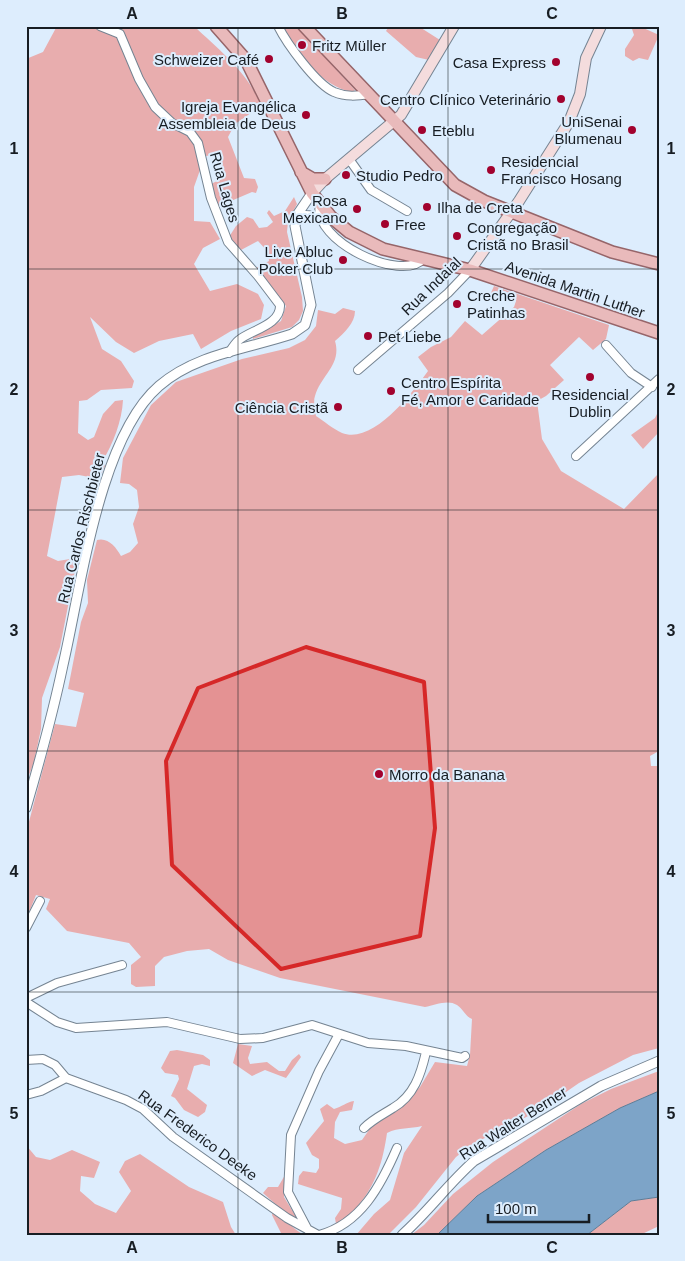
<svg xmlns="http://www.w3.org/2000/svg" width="685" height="1261" font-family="Arial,sans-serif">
<rect width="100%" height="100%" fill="#ddedfd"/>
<path fill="#e8adae" d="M 57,26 L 194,26 C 219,50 249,73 261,106 L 235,124 L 228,137 L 244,178 L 255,179 L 258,187 L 256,193 L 252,192 L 217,207 L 211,184 L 225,177 L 215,155 L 205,156 L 194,187 L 194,221 L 210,222 L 220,239 L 203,248 L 194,264 L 210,291 L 237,284 L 258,294 L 264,305 L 261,319 L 231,331 L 201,349 L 193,334 L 159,341 L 134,353 L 116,342 L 90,317 L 102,349 L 121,361 L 134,381 L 132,388 L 101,390 L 87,400 L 79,401 L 78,433 L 88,440 L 94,437 L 103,414 L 115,401 L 123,400 C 122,421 113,444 102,462 L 105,466 L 99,479 L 79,475 L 62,477 L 47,556 L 58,561 L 70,559 L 76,565 L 60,647 L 42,698 L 41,729 L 34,762 L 26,783 L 26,59 L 43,52 Z
M 281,26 L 296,26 L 355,90 L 353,92 C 324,89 294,50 281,26 Z
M 389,26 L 418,26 L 440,40 L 429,60 L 416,57 L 386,31 Z
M 631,26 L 639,26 L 659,35 L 648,60 L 639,58 L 633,61 L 625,56 L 625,49 L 634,35 Z
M 294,197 L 297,204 L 288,221 L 287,232 L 302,297 L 303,311 L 299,320 L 292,327 L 253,339 L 253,337 L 281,321 L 286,306 L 256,268 L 269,261 L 268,252 L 258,241 L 241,250 L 229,237 L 236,226 L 247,217 L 253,219 L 259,228 L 267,227 L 273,222 L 267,213 L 269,210 L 274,216 L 285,211 Z
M 494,286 L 609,325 L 606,339 L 593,350 L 579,337 L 550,365 L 564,380 L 546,396 L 537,401 L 542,439 L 561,471 L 624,509 L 659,473 L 659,751 L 650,756 L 651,766 L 659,766 L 659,1048 L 633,1055 L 579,1083 L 540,1110 L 473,1144 L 456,1157 L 416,1207 L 388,1235 L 356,1235 L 374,1214 L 390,1200 L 404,1153 L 422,1126 C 410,1129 399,1127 387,1133 C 383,1161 376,1185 357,1207 C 350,1215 346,1221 336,1224 L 335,1218 L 341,1209 L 342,1198 L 298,1184 L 299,1176 L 303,1171 L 316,1173 L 319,1168 L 319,1159 L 312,1155 L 306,1143 L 324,1121 L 320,1109 L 327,1104 L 334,1109 C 342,1107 346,1102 354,1101 L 352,1110 L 340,1112 L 335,1122 L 334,1138 L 345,1144 L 362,1140 L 376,1120 L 398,1109 L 420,1087 L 435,1062 L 467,1066 L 470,1055 L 472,1019 C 465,1016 463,1009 457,1005 C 448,999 435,1005 425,1007 L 280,978 L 228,960 L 209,949 L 187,951 L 164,957 L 155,966 L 155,986 L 136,987 L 131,984 L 131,965 L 141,957 L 129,943 L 67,931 L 46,909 L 50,899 L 36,895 L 26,920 L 26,833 L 55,724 L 76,727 L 84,693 L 68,689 L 81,622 L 88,603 L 87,580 L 97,540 C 108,537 116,547 121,556 L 130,552 L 138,543 L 133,524 L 139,507 L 137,490 L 129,484 L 120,483 L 123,458 L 151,405 L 176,382 L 242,359 L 289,348 L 305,340 L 316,326 L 318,310 L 335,314 L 343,308 L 355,311 C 355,323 344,333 335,341 C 342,365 321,375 315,396 C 313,401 315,410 316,416 C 324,421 333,429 342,433 C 373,445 412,393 428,371 L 418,357 L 431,347 L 451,337 L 465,321 L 482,335 L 514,307 L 516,301 L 512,296 L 500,301 L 490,295 Z
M 659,410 L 659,432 L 643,449 L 631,435 L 655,418 Z
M 238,1044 L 252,1046 L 248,1058 L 250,1064 L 267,1062 L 279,1071 L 285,1071 L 292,1060 L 299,1054 L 301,1057 L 286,1078 L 265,1070 L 252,1076 L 233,1063 Z
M 177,1050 L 203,1055 L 210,1060 L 210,1066 L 202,1064 L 194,1066 L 187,1089 L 207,1105 L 205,1112 L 198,1117 L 184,1110 L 175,1098 L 171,1096 L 179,1079 L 178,1075 L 165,1073 L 161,1068 L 170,1051 Z
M 659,1071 L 659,1091 L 620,1108 L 546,1150 L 477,1196 L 437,1235 L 411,1235 L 424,1225 L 453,1194 L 493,1162 L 581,1104 L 611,1089 Z
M 26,1145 L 36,1157 L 50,1160 L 72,1150 L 100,1162 L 94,1178 L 81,1176 L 80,1191 L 95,1204 L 116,1213 L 131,1191 L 119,1172 L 125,1161 L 140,1154 L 189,1187 L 223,1202 L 231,1227 L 236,1235 L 26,1235 Z
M 285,1175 L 284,1197 L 298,1220 L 290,1217 L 263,1193 L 268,1187 L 278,1187 Z
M 659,1197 L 659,1226 L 640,1235 L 587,1235 L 631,1201 Z
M 273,1211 C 284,1218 293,1229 304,1235 L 282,1235 L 272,1215 Z"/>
<path fill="#7da4c8" stroke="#5e7c96" d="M 659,1091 L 659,1197 L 631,1201 L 587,1235 L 437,1235 L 477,1196 L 546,1150 L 620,1108 Z"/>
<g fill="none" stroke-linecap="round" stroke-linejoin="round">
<defs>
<path id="minor" d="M 100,26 L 120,34 L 139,79 L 155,107 L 172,123 L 190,132 L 198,143 L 211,198 L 228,242 L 258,276 L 280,305 C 281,325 251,330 239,340 C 235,343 232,348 229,353
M 278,26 C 287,44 316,84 334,92 C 346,97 357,96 369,94
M 349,159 L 371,190 L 407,211
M 320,204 C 311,241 402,283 423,259
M 606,345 L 631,373 L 652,387
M 358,370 L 448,293 L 470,270
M 576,456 L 659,379
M 26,928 L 40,901
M 26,998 L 57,983 L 122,965
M 26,1002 L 57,1022 L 76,1028 L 167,1022 L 240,1039 L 263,1038 L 312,1025 L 368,1043 L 406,1046 L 462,1058 L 465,1056
M 26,1060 L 43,1059 L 55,1065 L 66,1078 L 126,1100 L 143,1109 L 173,1137 L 287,1218 L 318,1235
M 26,1095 L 41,1091 L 66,1078
M 364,1128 C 373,1119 382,1115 393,1108 C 414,1096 421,1074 426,1052
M 308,1230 L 288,1192 L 291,1135 L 319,1071 L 339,1034
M 319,1235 C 361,1224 381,1185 397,1148"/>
<path id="tertiary" d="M 297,215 L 331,217
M 26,808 C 40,760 53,713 63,665 C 81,588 99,438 159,386 C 196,354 247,349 292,334 L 305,325 L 311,305 L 295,226 L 297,215 L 312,193
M 402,1235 C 428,1212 448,1184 474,1161 L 601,1086 L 659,1061"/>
<path id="secondary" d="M 312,193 L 325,179 L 401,115 L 454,26
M 470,270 L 519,201 L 569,122 L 580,94 L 586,58 L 601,26"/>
<path id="primary" d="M 216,26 L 246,60 L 312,193 L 331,217 L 349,232 L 383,249 L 470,270 L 659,333
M 304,26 L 455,185 L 484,201 L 612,252 L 659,264
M 301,172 L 313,179 L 325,179"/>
</defs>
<use href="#minor" stroke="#758492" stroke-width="10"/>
<use href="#tertiary" stroke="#758492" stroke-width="11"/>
<use href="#secondary" stroke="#758492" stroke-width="12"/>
<use href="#primary" stroke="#966569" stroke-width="14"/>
<use href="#minor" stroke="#fff" stroke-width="8"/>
<use href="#tertiary" stroke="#fff" stroke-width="9"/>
<use href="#secondary" stroke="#f4dcdd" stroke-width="10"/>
<use href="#primary" stroke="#e9babb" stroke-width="11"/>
</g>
<path fill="#d62828" fill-opacity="0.2" stroke="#d62828" stroke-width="4" stroke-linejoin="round" d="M 306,647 L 424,682 L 435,828 L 420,936 L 281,969 L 172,865 L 166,761 L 198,688 Z"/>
<path fill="none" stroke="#171d23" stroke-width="1" stroke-opacity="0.55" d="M 238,26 L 238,1235M 448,26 L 448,1235M 26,269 L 659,269M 26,510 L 659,510M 26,751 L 659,751M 26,992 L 659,992"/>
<g fill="#a2022e" stroke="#ddedfd" stroke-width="2">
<circle cx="302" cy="45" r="5"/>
<circle cx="269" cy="59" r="5"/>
<circle cx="556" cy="62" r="5"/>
<circle cx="561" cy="99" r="5"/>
<circle cx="306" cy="115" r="5"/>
<circle cx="422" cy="130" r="5"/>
<circle cx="632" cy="130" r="5"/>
<circle cx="491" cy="170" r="5"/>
<circle cx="346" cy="175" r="5"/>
<circle cx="427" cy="207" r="5"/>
<circle cx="357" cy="209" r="5"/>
<circle cx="385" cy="224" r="5"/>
<circle cx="457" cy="236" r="5"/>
<circle cx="343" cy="260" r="5"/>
<circle cx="457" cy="304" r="5"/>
<circle cx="368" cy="336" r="5"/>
<circle cx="590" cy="377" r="5"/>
<circle cx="391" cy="391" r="5"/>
<circle cx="338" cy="407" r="5"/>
<circle cx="379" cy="774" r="5"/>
</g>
<g text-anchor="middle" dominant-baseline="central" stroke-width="4" stroke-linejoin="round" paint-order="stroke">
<g font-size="15" fill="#171d23" stroke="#ddedfd" text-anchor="start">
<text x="312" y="45">Fritz Müller</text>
<text x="259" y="59" text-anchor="end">Schweizer Café</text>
<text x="546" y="62" text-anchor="end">Casa Express</text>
<text x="551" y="99" text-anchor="end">Centro Clínico Veterinário</text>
<text x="296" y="106" text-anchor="end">Igreja Evangélica<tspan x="296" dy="17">Assembleia de Deus</tspan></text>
<text x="622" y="121" text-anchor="end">UniSenai<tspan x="622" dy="17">Blumenau</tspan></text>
<text x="432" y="130">Eteblu</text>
<text x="501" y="161">Residencial<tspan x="501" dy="17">Francisco Hosang</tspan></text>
<text x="356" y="175">Studio Pedro</text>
<text x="347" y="200" text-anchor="end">Rosa<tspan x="347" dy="17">Mexicano</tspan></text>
<text x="437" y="207">Ilha de Creta</text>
<text x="395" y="224">Free</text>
<text x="467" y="227">Congregação<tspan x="467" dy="17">Cristã no Brasil</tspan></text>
<text x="333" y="251" text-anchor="end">Live Abluc<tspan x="333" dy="17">Poker Club</tspan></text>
<text x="467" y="295">Creche<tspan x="467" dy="17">Patinhas</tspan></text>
<text x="378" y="336">Pet Liebe</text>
<text x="401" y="382">Centro Espírita<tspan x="401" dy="17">Fé, Amor e Caridade</tspan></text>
<text x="590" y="394" text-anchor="middle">Residencial<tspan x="590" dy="17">Dublin</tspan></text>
<text x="328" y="407" text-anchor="end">Ciência Cristã</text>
<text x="389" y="774">Morro da Banana</text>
</g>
<g font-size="15" fill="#171d23" stroke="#ddedfd">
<text transform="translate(225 187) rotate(74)">Rua Lages</text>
<text transform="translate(431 286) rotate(-44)">Rua Indaial</text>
<text transform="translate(575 289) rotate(19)">Avenida Martin Luther</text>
<text transform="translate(81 528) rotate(-76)">Rua Carlos Rischbieter</text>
<text transform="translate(513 1123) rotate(-32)">Rua Walter Berner</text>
<text transform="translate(198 1135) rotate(36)">Rua Frederico Deeke</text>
</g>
</g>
<rect width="685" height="1261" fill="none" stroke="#ddedfd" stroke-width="55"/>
<path d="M488 1214v8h101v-8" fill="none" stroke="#171d23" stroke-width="2.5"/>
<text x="495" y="1214" font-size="15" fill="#171d23" stroke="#ddedfd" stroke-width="4" paint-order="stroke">100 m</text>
<rect x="28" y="28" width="630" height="1206" fill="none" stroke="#171d23" stroke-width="2"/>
<g font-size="16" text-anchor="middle" font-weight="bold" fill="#171d23">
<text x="132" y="19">A</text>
<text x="342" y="19">B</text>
<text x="552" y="19">C</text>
<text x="14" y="154">1</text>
<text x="671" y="154">1</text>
<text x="14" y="395">2</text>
<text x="671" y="395">2</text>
<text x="14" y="636">3</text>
<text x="671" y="636">3</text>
<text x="14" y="877">4</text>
<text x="671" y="877">4</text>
<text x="14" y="1119">5</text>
<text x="671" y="1119">5</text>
<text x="132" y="1253">A</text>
<text x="342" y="1253">B</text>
<text x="552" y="1253">C</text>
</g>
</svg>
